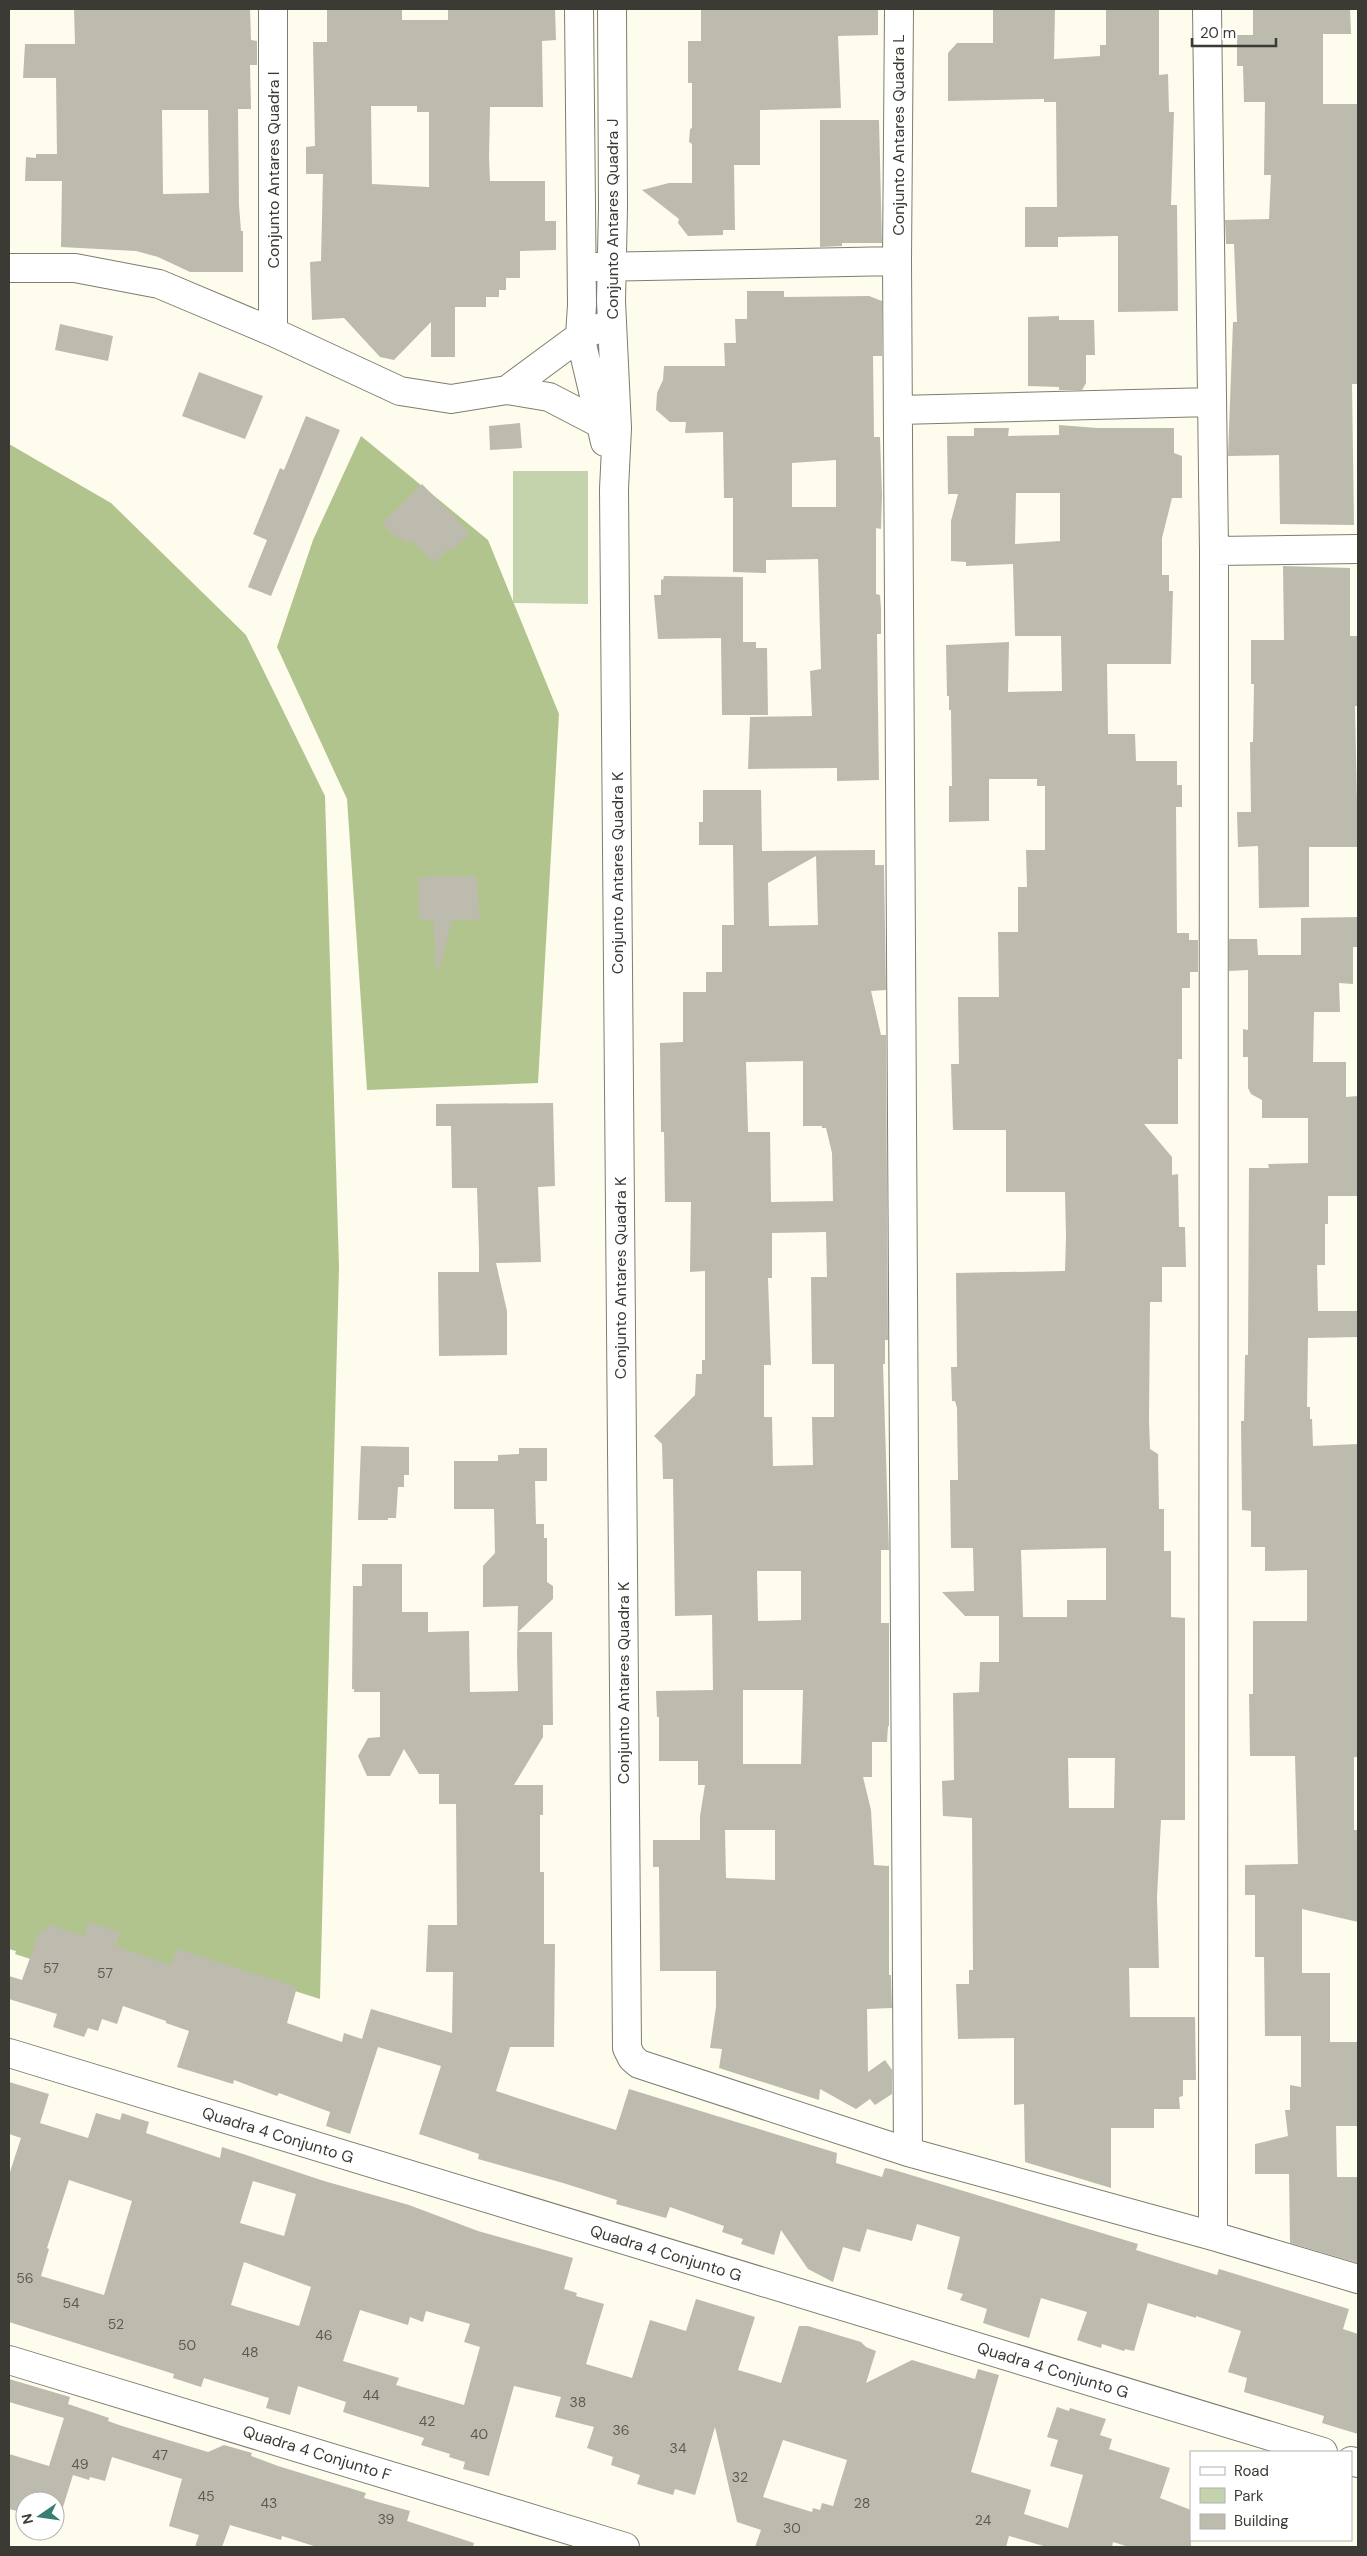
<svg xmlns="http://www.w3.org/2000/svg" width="1367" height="2556" font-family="'DM Sans',sans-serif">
<rect width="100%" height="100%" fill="#fefced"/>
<path fill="#c5d3ac" d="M 513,471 L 588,471 L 588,604 L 513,603 Z"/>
<path fill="#b2c48d" d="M 361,436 L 488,540 L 559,714 L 538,1083 L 367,1090 L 347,799 L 277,647 L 313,540 Z
M 9,444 L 111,503 L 246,635 L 325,796 L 339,1267 L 320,1999 L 178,1954 L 163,2002 L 15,1954 L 16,1951 L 9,1949 Z"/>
<path fill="#bdbbad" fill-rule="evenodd" d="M 74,9 L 250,9 L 251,40 L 257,41 L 257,65 L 250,65 L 251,109 L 238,109 L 239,205 L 241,231 L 243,231 L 243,272 L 190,272 L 158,257 L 136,251 L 61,247 L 62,181 L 25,181 L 26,157 L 36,158 L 36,154 L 57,154 L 56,78 L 23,78 L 25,44 L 75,44 ZM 162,110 L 208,110 L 209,193 L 163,194 Z
M 327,9 L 402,9 L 402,20 L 448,20 L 448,9 L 555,9 L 556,40 L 542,41 L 543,107 L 490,107 L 489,158 L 490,181 L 545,181 L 545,221 L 556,221 L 556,250 L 520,251 L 520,278 L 506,278 L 506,290 L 499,290 L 499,297 L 486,297 L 486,307 L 455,307 L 455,357 L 431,357 L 431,322 L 394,360 L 380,357 L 344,318 L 312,320 L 310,262 L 321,261 L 323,174 L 306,174 L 306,147 L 315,146 L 313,42 L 327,42 ZM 371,106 L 417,106 L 417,112 L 429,112 L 429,187 L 372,184 Z
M 701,9 L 878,9 L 878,35 L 838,36 L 841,108 L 760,110 L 760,165 L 734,165 L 735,230 L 723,230 L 723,235 L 688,236 L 678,223 L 679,219 L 642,190 L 669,183 L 692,183 L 692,144 L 689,142 L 690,129 L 692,128 L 692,83 L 688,83 L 688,41 L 701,41 Z
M 993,9 L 1055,9 L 1054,59 L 1100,56 L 1100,45 L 1106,45 L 1106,9 L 1159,9 L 1159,75 L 1168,74 L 1169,112 L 1174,112 L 1171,205 L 1177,205 L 1178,311 L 1118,312 L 1118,236 L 1058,237 L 1058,247 L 1025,247 L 1025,207 L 1057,207 L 1056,102 L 1044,102 L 1044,99 L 948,101 L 948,53 L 957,43 L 993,43 Z
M 1253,9 L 1350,9 L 1351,34 L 1323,34 L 1323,104 L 1358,104 L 1358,384 L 1352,384 L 1354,525 L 1280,524 L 1279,455 L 1228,456 L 1233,322 L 1237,322 L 1234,244 L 1226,244 L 1225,220 L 1269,219 L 1271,175 L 1264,175 L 1265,102 L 1244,102 L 1243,66 L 1237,66 L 1237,35 L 1253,35 Z
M 820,120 L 879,120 L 882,243 L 842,243 L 842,246 L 820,247 Z
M 747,291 L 784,291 L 784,297 L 869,296 L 882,301 L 882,356 L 873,356 L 874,437 L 880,437 L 882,495 L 881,529 L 876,528 L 876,594 L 880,595 L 881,609 L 881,634 L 877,634 L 879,780 L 837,781 L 837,768 L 748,769 L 750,717 L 812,716 L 810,671 L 821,669 L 818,559 L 766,560 L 766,573 L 733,572 L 733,498 L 724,498 L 723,432 L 685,433 L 686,422 L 670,422 L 656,410 L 657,393 L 663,380 L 664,366 L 725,366 L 724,343 L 736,343 L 735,319 L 747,319 ZM 836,460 L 836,507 L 792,507 L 792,463 Z
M 1059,316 L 1059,320 L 1094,320 L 1095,355 L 1086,355 L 1086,383 L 1082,390 L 1059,390 L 1059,387 L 1028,386 L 1028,317 Z
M 60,324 L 113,336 L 108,361 L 55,350 Z
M 199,372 L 263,396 L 245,439 L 182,416 Z
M 306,416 L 340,430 L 271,596 L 248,587 L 267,540 L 253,534 L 280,468 L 284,470 Z
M 520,423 L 522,448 L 490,450 L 489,426 Z
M 1059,425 L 1097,428 L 1174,428 L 1174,453 L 1182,456 L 1182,498 L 1172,498 L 1162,538 L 1162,575 L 1169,575 L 1169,591 L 1173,591 L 1171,664 L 1107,664 L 1108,734 L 1135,734 L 1136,761 L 1177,761 L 1177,785 L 1182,785 L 1182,807 L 1176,807 L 1177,933 L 1189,933 L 1189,940 L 1198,940 L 1198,972 L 1190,972 L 1190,988 L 1182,988 L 1182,1059 L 1178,1059 L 1178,1124 L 1144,1124 L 1172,1157 L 1172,1175 L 1178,1174 L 1179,1227 L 1185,1227 L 1186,1267 L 1162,1267 L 1162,1302 L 1150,1302 L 1149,1420 L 1150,1449 L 1158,1454 L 1159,1509 L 1164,1509 L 1164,1551 L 1171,1551 L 1171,1617 L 1185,1618 L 1185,1820 L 1161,1820 L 1157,1897 L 1159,1968 L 1129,1968 L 1130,2017 L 1195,2017 L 1196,2080 L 1183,2080 L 1183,2096 L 1179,2097 L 1180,2109 L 1154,2109 L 1154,2128 L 1111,2128 L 1111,2188 L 1025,2162 L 1024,2104 L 1014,2105 L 1014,2038 L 958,2039 L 956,1984 L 969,1984 L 969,1970 L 973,1970 L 972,1818 L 943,1816 L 942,1781 L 954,1780 L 953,1693 L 979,1692 L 980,1662 L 999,1662 L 999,1616 L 965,1616 L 942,1592 L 974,1591 L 973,1548 L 951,1548 L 950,1480 L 958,1480 L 957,1408 L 955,1401 L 952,1401 L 951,1367 L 957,1367 L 956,1273 L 1065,1271 L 1066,1236 L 1065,1192 L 1006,1192 L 1006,1130 L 953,1130 L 951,1064 L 959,1064 L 958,997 L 999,997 L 998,932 L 1018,932 L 1018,887 L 1027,887 L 1026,850 L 1045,850 L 1045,786 L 1037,786 L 1037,779 L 989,779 L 989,821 L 949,822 L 949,786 L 952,786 L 951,710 L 949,710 L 949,696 L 947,696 L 946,645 L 1009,642 L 1008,692 L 1062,691 L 1061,636 L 1015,636 L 1013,564 L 966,566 L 966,562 L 951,561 L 951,521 L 958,494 L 948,494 L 947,436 L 974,436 L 974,428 L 1009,428 L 1008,436 L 1059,435 ZM 1016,493 L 1060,493 L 1060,541 L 1015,544 ZM 1106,1548 L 1106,1600 L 1067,1600 L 1067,1617 L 1023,1617 L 1021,1550 ZM 1068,1758 L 1115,1758 L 1114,1808 L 1069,1808 Z
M 422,484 L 470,533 L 453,550 L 450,547 L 434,563 L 411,540 L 407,543 L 400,537 L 398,539 L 382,523 Z
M 1283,566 L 1350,568 L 1350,636 L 1358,636 L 1358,706 L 1355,706 L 1358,847 L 1309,847 L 1309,907 L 1259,908 L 1258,846 L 1238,847 L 1237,812 L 1251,812 L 1250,742 L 1253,742 L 1254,684 L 1251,684 L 1251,640 L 1284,640 Z
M 664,576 L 743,577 L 743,642 L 756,642 L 756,648 L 767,648 L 768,715 L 722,715 L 721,638 L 658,639 L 654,595 L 661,595 L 661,579 L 663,580 Z
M 703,790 L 761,790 L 762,851 L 875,850 L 875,865 L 884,865 L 886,990 L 871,991 L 881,1035 L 886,1035 L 888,1340 L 885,1340 L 885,1364 L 883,1364 L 889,1550 L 881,1550 L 881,1623 L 889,1623 L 889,1726 L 888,1726 L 887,1742 L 872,1742 L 872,1777 L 863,1777 L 871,1810 L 874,1865 L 889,1866 L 889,1975 L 891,1975 L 892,2008 L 867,2009 L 868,2072 L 885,2060 L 892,2070 L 892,2094 L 875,2105 L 870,2099 L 856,2109 L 820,2089 L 819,2100 L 719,2068 L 722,2049 L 710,2048 L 716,2007 L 716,1971 L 660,1971 L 659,1867 L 653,1867 L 653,1840 L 700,1840 L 700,1816 L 705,1785 L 698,1785 L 698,1761 L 659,1761 L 659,1717 L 657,1717 L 656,1691 L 713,1690 L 712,1615 L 675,1616 L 673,1479 L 663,1479 L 662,1444 L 654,1436 L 695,1395 L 696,1374 L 702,1374 L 702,1360 L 705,1360 L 705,1271 L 690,1272 L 691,1202 L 665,1202 L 664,1132 L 661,1132 L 660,1043 L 683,1042 L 683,992 L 706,992 L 706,972 L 722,972 L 722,925 L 734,925 L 733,845 L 699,845 L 699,822 L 703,822 ZM 816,856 L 818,925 L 769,926 L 768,883 ZM 803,1061 L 803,1126 L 822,1126 L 822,1128 L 826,1128 L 832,1153 L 833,1201 L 771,1202 L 770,1132 L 748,1132 L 746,1062 ZM 826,1232 L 827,1277 L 811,1277 L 812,1364 L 834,1364 L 834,1417 L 812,1417 L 813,1465 L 773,1466 L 772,1417 L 764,1417 L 764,1365 L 771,1365 L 768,1278 L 772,1278 L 772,1233 ZM 757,1571 L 801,1571 L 801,1620 L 758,1621 ZM 743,1690 L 803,1690 L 801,1764 L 743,1764 ZM 725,1830 L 775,1830 L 775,1880 L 726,1878 Z
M 476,876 L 480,920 L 452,920 L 440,967 L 436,967 L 433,920 L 419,920 L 419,877 Z
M 1358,917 L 1358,947 L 1353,947 L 1353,984 L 1339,983 L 1340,1012 L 1314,1012 L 1313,1062 L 1346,1062 L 1346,1097 L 1358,1096 L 1358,1196 L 1328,1196 L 1328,1224 L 1325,1224 L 1325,1265 L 1317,1265 L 1318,1311 L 1358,1311 L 1358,1337 L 1308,1338 L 1307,1407 L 1310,1407 L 1310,1419 L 1312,1419 L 1313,1446 L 1358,1444 L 1358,1757 L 1354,1757 L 1354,1830 L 1358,1830 L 1358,1922 L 1302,1909 L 1302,1973 L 1330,1973 L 1330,2042 L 1358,2042 L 1358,2126 L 1336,2126 L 1337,2177 L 1358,2177 L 1358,2263 L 1290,2243 L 1289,2174 L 1255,2174 L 1255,2144 L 1288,2136 L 1285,2110 L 1290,2110 L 1290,2085 L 1301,2087 L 1301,2036 L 1265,2036 L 1264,1957 L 1255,1957 L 1255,1895 L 1245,1895 L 1245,1865 L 1298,1864 L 1295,1756 L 1250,1756 L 1249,1694 L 1253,1694 L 1253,1621 L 1307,1621 L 1307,1570 L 1265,1571 L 1265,1547 L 1251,1547 L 1251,1511 L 1242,1510 L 1241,1421 L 1244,1421 L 1245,1355 L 1248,1355 L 1249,1168 L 1269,1168 L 1268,1164 L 1308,1163 L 1308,1118 L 1262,1118 L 1262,1100 L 1251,1094 L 1248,1088 L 1248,1057 L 1243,1057 L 1243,1029 L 1248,1030 L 1248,970 L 1229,971 L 1229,939 L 1257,939 L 1258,955 L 1301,955 L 1301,918 Z
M 553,1103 L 555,1186 L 538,1187 L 541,1262 L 496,1263 L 507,1311 L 507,1355 L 439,1356 L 438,1272 L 479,1272 L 479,1250 L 477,1188 L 452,1188 L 451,1126 L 436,1126 L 436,1104 Z
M 361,1446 L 409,1447 L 409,1475 L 404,1475 L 404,1487 L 398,1487 L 396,1518 L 388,1518 L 388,1520 L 358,1520 Z
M 519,1448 L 547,1448 L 547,1481 L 535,1481 L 536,1524 L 544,1524 L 544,1538 L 547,1538 L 547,1582 L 553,1586 L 553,1599 L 518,1632 L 552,1632 L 553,1725 L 543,1725 L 543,1737 L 514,1785 L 543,1785 L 543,1815 L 540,1815 L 540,1872 L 544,1872 L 544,1944 L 555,1944 L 554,2047 L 510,2047 L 496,2091 L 616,2130 L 629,2089 L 837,2153 L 836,2163 L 882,2177 L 885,2168 L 891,2169 L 1138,2244 L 1136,2250 L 1217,2275 L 1219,2269 L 1349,2309 L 1343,2329 L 1358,2334 L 1358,2434 L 1322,2423 L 1324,2416 L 1244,2392 L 1247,2378 L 1228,2372 L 1241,2331 L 1196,2316 L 1196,2318 L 1148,2303 L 1134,2351 L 1125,2349 L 1124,2351 L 1102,2344 L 1101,2348 L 1077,2340 L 1087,2312 L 1041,2298 L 1029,2338 L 983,2323 L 987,2309 L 960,2300 L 963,2294 L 947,2289 L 960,2237 L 917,2224 L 912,2241 L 867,2229 L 860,2252 L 843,2247 L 833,2282 L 808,2269 L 781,2230 L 774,2255 L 741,2244 L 743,2239 L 722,2232 L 724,2226 L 670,2207 L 666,2218 L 616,2204 L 617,2200 L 563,2183 L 478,2159 L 479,2154 L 419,2134 L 441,2066 L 378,2047 L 350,2134 L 326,2126 L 330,2112 L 279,2093 L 277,2096 L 234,2080 L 233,2084 L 177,2067 L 189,2031 L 166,2023 L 166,2021 L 123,2006 L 117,2024 L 102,2019 L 98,2031 L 88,2028 L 84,2037 L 53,2027 L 57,2014 L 9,1999 L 9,1976 L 22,1980 L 40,1930 L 45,1932 L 48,1924 L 84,1936 L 89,1922 L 120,1932 L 116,1946 L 171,1965 L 177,1949 L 297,1987 L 287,2023 L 342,2042 L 344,2033 L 362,2039 L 371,2009 L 452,2033 L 453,1972 L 426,1972 L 428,1925 L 457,1925 L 456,1804 L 439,1804 L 439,1774 L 419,1774 L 404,1749 L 390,1776 L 367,1776 L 358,1756 L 368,1738 L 380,1737 L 380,1692 L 354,1692 L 354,1689 L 352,1689 L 353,1586 L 362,1586 L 362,1564 L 402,1564 L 402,1612 L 428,1612 L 428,1632 L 469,1631 L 470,1692 L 518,1691 L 517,1654 L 518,1606 L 483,1607 L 483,1566 L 495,1553 L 494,1509 L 454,1509 L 454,1461 L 498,1461 L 498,1455 L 519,1454 Z
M 9,2082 L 49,2094 L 40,2123 L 88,2138 L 96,2113 L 120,2120 L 122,2113 L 149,2122 L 146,2133 L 220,2158 L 222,2147 L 324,2181 L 409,2205 L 478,2231 L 573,2258 L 564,2289 L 577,2293 L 576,2296 L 604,2304 L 586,2364 L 632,2378 L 650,2320 L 686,2331 L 696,2299 L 755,2317 L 738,2370 L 781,2383 L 799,2326 L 808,2326 L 861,2342 L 866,2347 L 876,2351 L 866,2383 L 912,2360 L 975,2379 L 978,2369 L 999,2375 L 971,2472 L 1031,2490 L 1024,2514 L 1068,2528 L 1083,2475 L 1050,2466 L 1058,2440 L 1047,2437 L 1057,2407 L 1069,2411 L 1070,2408 L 1106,2419 L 1100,2435 L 1112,2439 L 1109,2449 L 1170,2468 L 1160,2498 L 1191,2510 L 1191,2547 L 1129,2547 L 1113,2542 L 1112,2547 L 1047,2547 L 1009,2536 L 1006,2547 L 755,2547 L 761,2530 L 737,2522 L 715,2427 L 695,2495 L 675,2489 L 673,2495 L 637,2484 L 640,2475 L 611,2465 L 613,2457 L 587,2448 L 594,2427 L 555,2417 L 561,2397 L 514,2386 L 489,2476 L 463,2469 L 465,2462 L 449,2457 L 450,2454 L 421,2445 L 424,2438 L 343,2412 L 346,2402 L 298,2386 L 290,2415 L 266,2408 L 269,2398 L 204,2378 L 201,2387 L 173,2378 L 174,2374 L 9,2322 L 9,2175 L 21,2138 L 9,2134 ZM 69,2180 L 132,2201 L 104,2295 L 41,2276 L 49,2249 L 47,2248 ZM 253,2181 L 296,2194 L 284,2236 L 240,2223 ZM 244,2262 L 311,2287 L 299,2326 L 231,2305 ZM 360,2310 L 408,2325 L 410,2317 L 423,2322 L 426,2311 L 470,2324 L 464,2342 L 480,2347 L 464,2405 L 396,2385 L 399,2378 L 343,2361 ZM 783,2440 L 847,2460 L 833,2506 L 822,2503 L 820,2510 L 813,2508 L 812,2512 L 763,2497 Z
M 9,2379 L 70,2397 L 68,2404 L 109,2418 L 108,2421 L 122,2426 L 208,2452 L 224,2445 L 252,2453 L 251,2456 L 278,2466 L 366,2493 L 364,2498 L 410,2511 L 407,2521 L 474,2543 L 473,2547 L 317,2547 L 282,2536 L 281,2540 L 230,2525 L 222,2547 L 195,2547 L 199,2535 L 169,2526 L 182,2479 L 112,2457 L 105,2481 L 90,2477 L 89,2480 L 73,2475 L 58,2523 L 55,2522 L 55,2501 L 25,2501 L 25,2513 L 9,2509 L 9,2454 L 49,2466 L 64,2418 L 9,2402 Z"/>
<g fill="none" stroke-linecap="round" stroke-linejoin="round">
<defs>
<path id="minor" d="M 273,9 L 273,332
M 579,9 L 582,305 L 580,336 L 605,442
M 612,9 L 613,208 L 611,301 L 617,428 L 614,489 L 627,2048 L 632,2058 L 639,2064 L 908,2152 L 1213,2236 L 1358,2279
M 899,9 L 897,261 L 908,2152
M 1207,9 L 1214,551 L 1213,2236
M 594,267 L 897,261
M 9,268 L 75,268 L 159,284 L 273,332 L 400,391 L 451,399 L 507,390 L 580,336 L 612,323
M 507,390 L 549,397 L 601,424 L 613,427
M 898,410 L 1211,402
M 1214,551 L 1358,549
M 9,2053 L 1323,2452
M 9,2360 L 625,2547
M 1351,2461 L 1358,2463"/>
</defs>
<use href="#minor" stroke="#7f7d6f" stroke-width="30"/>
<use href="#minor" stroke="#fff" stroke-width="28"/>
</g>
<g text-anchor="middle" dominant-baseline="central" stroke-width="4" stroke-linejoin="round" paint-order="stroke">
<g font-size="14" fill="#5c5a52">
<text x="51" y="1968">57</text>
<text x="105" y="1973">57</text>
<text x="25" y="2278">56</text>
<text x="71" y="2303">54</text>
<text x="116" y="2324">52</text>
<text x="324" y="2335">46</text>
<text x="187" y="2345">50</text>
<text x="250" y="2352">48</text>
<text x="371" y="2395">44</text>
<text x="578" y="2402">38</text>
<text x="427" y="2421">42</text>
<text x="621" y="2430">36</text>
<text x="479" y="2434">40</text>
<text x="678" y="2448">34</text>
<text x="160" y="2455">47</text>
<text x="80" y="2464">49</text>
<text x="740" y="2477">32</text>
<text x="206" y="2496">45</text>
<text x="269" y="2503">43</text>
<text x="862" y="2503">28</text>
<text x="386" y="2519">39</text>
<text x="983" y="2520">24</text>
<text x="792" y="2528">30</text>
</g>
<g font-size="16" fill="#3b3a34" stroke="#fff">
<text transform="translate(898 135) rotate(-90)">Conjunto Antares Quadra L</text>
<text transform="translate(273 170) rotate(-90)">Conjunto Antares Quadra I</text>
<text transform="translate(612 219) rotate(-90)">Conjunto Antares Quadra J</text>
<text transform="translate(617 873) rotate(-90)">Conjunto Antares Quadra K</text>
<text transform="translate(620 1278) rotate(-90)">Conjunto Antares Quadra K</text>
<text transform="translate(623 1683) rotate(-90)">Conjunto Antares Quadra K</text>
<text transform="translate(278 2135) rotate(17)">Quadra 4 Conjunto G</text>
<text transform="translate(666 2253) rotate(17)">Quadra 4 Conjunto G</text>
<text transform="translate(1053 2370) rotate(17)">Quadra 4 Conjunto G</text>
<text transform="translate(317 2453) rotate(17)">Quadra 4 Conjunto F</text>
</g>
</g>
<rect width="1367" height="2556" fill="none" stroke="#3b3a34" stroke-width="20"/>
<rect x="1190" y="2451" width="162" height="90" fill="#ffffff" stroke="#b1b0ae"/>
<rect x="1200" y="2467" width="25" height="8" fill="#ffffff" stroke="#b1b0ae"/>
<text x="1234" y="2476" font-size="15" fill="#3b3a34">Road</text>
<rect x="1200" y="2488" width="25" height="15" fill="#c5d3ac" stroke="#b1b0ae"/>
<text x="1234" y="2501" font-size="15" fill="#3b3a34">Park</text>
<rect x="1200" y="2514" width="25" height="15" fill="#bdbbad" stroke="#b1b0ae"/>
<text x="1234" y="2526" font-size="15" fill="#3b3a34">Building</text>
<g transform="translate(40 2516) rotate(257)"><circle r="24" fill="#ffffff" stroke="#b1b0ae"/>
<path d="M0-4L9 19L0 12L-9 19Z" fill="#387e74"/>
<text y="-8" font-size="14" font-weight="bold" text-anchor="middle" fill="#3b3a34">N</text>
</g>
<path d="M1192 38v8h84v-8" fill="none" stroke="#3b3a34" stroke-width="2.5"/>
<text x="1200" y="38" font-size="15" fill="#3b3a34" stroke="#ffffff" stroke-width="4" paint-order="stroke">20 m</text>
</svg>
